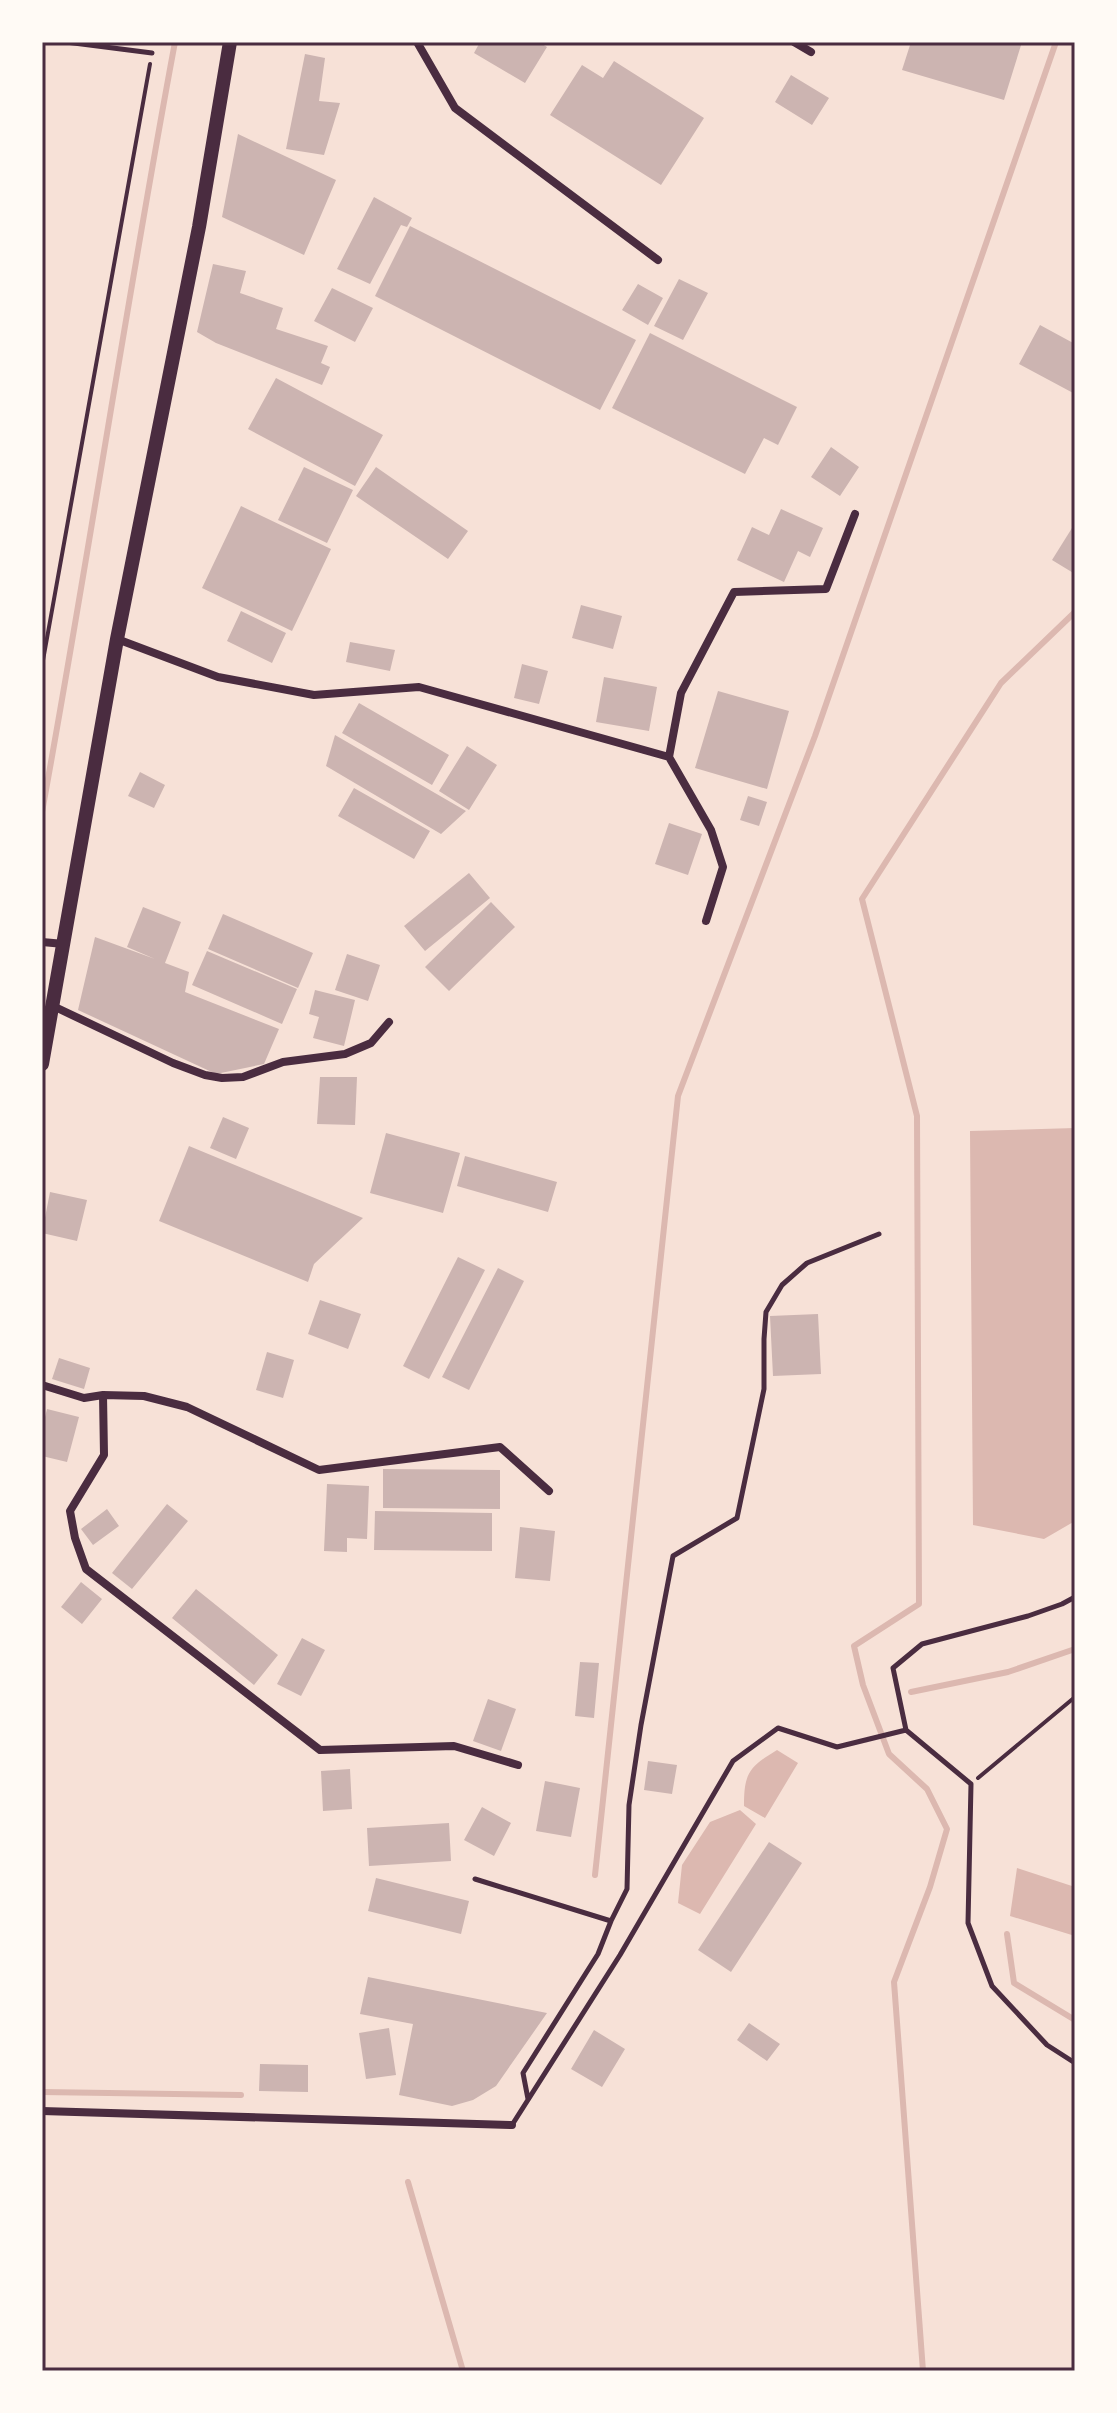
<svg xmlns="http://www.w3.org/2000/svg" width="1117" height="2413" font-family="'Alegreya Sans',sans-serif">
<rect width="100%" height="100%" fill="#f7e1d7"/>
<path fill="#dcb8b0" d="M 1075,1128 L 1075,1521 L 1044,1539 L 973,1525 L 970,1131 Z
M 777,1750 L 798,1763 L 765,1818 L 744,1806 C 744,1773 749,1767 777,1750 Z
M 740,1810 L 756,1824 L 700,1914 L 678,1903 L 682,1865 L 710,1822 Z
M 1017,1868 L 1075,1887 L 1075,1936 L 1010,1916 Z"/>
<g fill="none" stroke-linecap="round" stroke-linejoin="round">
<path stroke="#dcb8b0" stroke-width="6" d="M 42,812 C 89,555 127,298 175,42
M 911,1692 L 1008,1672 L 1075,1649
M 595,1875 L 678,1096 L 815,736 L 1056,42
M 1007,1934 L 1014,1983 L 1075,2020
M 42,2092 L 241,2095
M 408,2182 L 463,2371
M 923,2371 L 894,1982 L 930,1887 L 947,1829 L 927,1789 L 889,1754 L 863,1685 L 854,1646 L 919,1604 L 917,1116 L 862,899 L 1001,683 L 1075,612"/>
</g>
<path fill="#ccb4b1" d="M 480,42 L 539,42 L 547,47 L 525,83 L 474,53 Z
M 911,42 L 1022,42 L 1004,100 L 902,70 Z
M 305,54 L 325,58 L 319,101 L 340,103 L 324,155 L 286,149 Z
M 614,61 L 704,118 L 661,185 L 550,115 L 582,65 L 603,78 Z
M 791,75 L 829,98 L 812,125 L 775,102 Z
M 238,134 L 336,180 L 304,255 L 222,217 Z
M 374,197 L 412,218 L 407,227 L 401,225 L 370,284 L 337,269 Z
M 410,226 L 636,340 L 600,410 L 375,296 Z
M 213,264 L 246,271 L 240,293 L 283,308 L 276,329 L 328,346 L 321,363 L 330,367 L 322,385 L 216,343 L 197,332 Z
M 679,279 L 708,293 L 683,340 L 654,326 Z
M 638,284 L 663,298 L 648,325 L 622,310 Z
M 332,288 L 373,308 L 355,342 L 314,321 Z
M 1040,325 L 1075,344 L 1075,394 L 1019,364 Z
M 650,333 L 797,407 L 778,445 L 764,438 L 745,474 L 612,408 Z
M 276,378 L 383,435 L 355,486 L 248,429 Z
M 831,447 L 859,467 L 840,496 L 811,477 Z
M 304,467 L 353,490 L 327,543 L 278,520 Z
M 376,467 L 468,531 L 448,559 L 356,496 Z
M 241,506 L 331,549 L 292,631 L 202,588 Z
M 781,509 L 823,528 L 810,557 L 798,551 L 784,582 L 737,560 L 752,527 L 769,535 Z
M 1072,528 L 1075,530 L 1075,574 L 1052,560 Z
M 581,605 L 622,616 L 613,649 L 572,638 Z
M 241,611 L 286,633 L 272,663 L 227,641 Z
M 350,642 L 395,650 L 390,671 L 346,662 Z
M 522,664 L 548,671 L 539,704 L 514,698 Z
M 604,677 L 657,687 L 649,731 L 596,722 Z
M 718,691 L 789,711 L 767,789 L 695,768 Z
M 359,703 L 449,755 L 432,785 L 342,733 Z
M 335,735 L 466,811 L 441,834 L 326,766 Z
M 467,746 L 497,765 L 469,810 L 439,791 Z
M 140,772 L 165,785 L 154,808 L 128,796 Z
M 354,788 L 430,831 L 414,859 L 338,816 Z
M 748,796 L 767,802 L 759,826 L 740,820 Z
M 669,823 L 702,834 L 688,875 L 655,864 Z
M 469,873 L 490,898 L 425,951 L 404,926 Z
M 491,902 L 515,927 L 449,991 L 425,967 Z
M 143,907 L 181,922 L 165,963 L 189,972 L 185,992 L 279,1029 L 264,1064 L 216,1074 L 78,1010 L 95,937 L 155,959 L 127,947 Z
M 223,914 L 313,953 L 298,988 L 208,949 Z
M 207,951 L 297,989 L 282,1024 L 192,985 Z
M 347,954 L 380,965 L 368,1001 L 335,990 Z
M 315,990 L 355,1000 L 344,1046 L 313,1038 L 319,1017 L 309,1014 Z
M 320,1077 L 357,1077 L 355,1125 L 317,1124 Z
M 223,1117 L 249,1128 L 236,1159 L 210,1148 Z
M 386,1133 L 460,1153 L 443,1213 L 370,1193 Z
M 189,1146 L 363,1218 L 314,1264 L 308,1282 L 159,1221 Z
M 465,1156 L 557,1182 L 548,1212 L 457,1186 Z
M 50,1192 L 87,1200 L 77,1241 L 42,1233 Z
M 458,1257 L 485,1270 L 429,1379 L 403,1366 Z
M 498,1268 L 524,1281 L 469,1390 L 442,1377 Z
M 320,1300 L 361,1314 L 348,1349 L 308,1334 Z
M 818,1314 L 821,1374 L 773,1376 L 770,1316 Z
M 267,1352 L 294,1360 L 283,1398 L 256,1390 Z
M 59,1358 L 90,1368 L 84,1389 L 52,1379 Z
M 47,1409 L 79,1417 L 67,1462 L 42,1456 L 42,1429 Z
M 383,1469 L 500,1470 L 500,1509 L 383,1508 Z
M 327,1484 L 369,1486 L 367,1539 L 347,1538 L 347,1552 L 324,1551 Z
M 167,1504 L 188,1521 L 132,1589 L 112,1573 Z
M 107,1509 L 119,1526 L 93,1545 L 81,1529 Z
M 375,1511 L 492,1513 L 492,1551 L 374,1550 Z
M 520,1527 L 555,1531 L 550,1581 L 515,1578 Z
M 81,1582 L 102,1599 L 82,1624 L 61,1607 Z
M 196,1589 L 278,1655 L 254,1685 L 172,1618 Z
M 302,1638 L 325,1650 L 301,1696 L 277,1684 Z
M 580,1662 L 599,1663 L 594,1718 L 575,1716 Z
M 488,1699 L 516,1709 L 501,1751 L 473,1741 Z
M 648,1761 L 677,1765 L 672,1794 L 644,1790 Z
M 350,1769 L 352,1809 L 323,1811 L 321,1771 Z
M 545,1781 L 580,1788 L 571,1837 L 536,1831 Z
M 482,1807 L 511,1823 L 494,1856 L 464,1840 Z
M 449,1823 L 451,1861 L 369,1866 L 367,1828 Z
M 769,1842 L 802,1863 L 731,1972 L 698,1950 Z
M 376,1878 L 469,1901 L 461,1934 L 368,1911 Z
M 368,1977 L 547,2013 L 496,2086 L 473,2100 L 452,2106 L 399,2095 L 413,2024 L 360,2014 Z
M 749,2023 L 780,2044 L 767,2061 L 737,2040 Z
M 389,2028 L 396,2075 L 366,2079 L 359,2033 Z
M 594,2030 L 625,2049 L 602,2087 L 571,2069 Z
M 260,2064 L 308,2065 L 308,2092 L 259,2091 Z"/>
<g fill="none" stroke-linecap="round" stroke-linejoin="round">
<path stroke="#4a2c40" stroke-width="4" d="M 42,666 L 150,64
M 978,1778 L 1075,1697"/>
<path stroke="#4a2c40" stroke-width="5" d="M 66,42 L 152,53
M 1075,1597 L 1062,1604 L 1028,1616 L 922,1644 L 893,1668 L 906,1730 L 971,1784 L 968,1923 L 992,1986 L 1047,2045 L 1075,2063
M 475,1879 L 611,1921 L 598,1954 L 523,2073 L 528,2099
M 611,1921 L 627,1889 L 629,1805 L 641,1725 L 673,1556 L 737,1518 L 764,1389 L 764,1339 L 766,1312 L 782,1285 L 807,1263 L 879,1234
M 512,2125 L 620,1955 L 733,1761 L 778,1728 L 837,1747 L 906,1730"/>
<path stroke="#4a2c40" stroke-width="8" d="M 417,42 L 455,108 L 658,260
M 794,42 L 811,52
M 117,639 L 218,677 L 314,695 L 419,687 L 669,757
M 706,921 L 723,867 L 711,830 L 669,757 L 681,693 L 734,592 L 826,589 L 855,514
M 42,942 L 64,944
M 53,1006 L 173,1063 L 205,1075 L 222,1078 L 243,1077 L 283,1062 L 345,1054 L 371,1043 L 389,1022
M 42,1385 L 84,1398 L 103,1395 L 144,1396 L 187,1407 L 319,1470 L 500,1447 L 549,1491
M 103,1395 L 104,1455 L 70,1511 L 75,1538 L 86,1569 L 320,1750 L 454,1746 L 518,1765
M 42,2111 L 512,2125"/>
<path stroke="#4a2c40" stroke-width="14" d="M 42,1064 L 117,639 L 199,227 L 230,42"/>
</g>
<rect width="1117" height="2413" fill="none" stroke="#fffaf5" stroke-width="88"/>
<rect x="44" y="44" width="1029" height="2325" fill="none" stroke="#4a2c40" stroke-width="3"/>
</svg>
